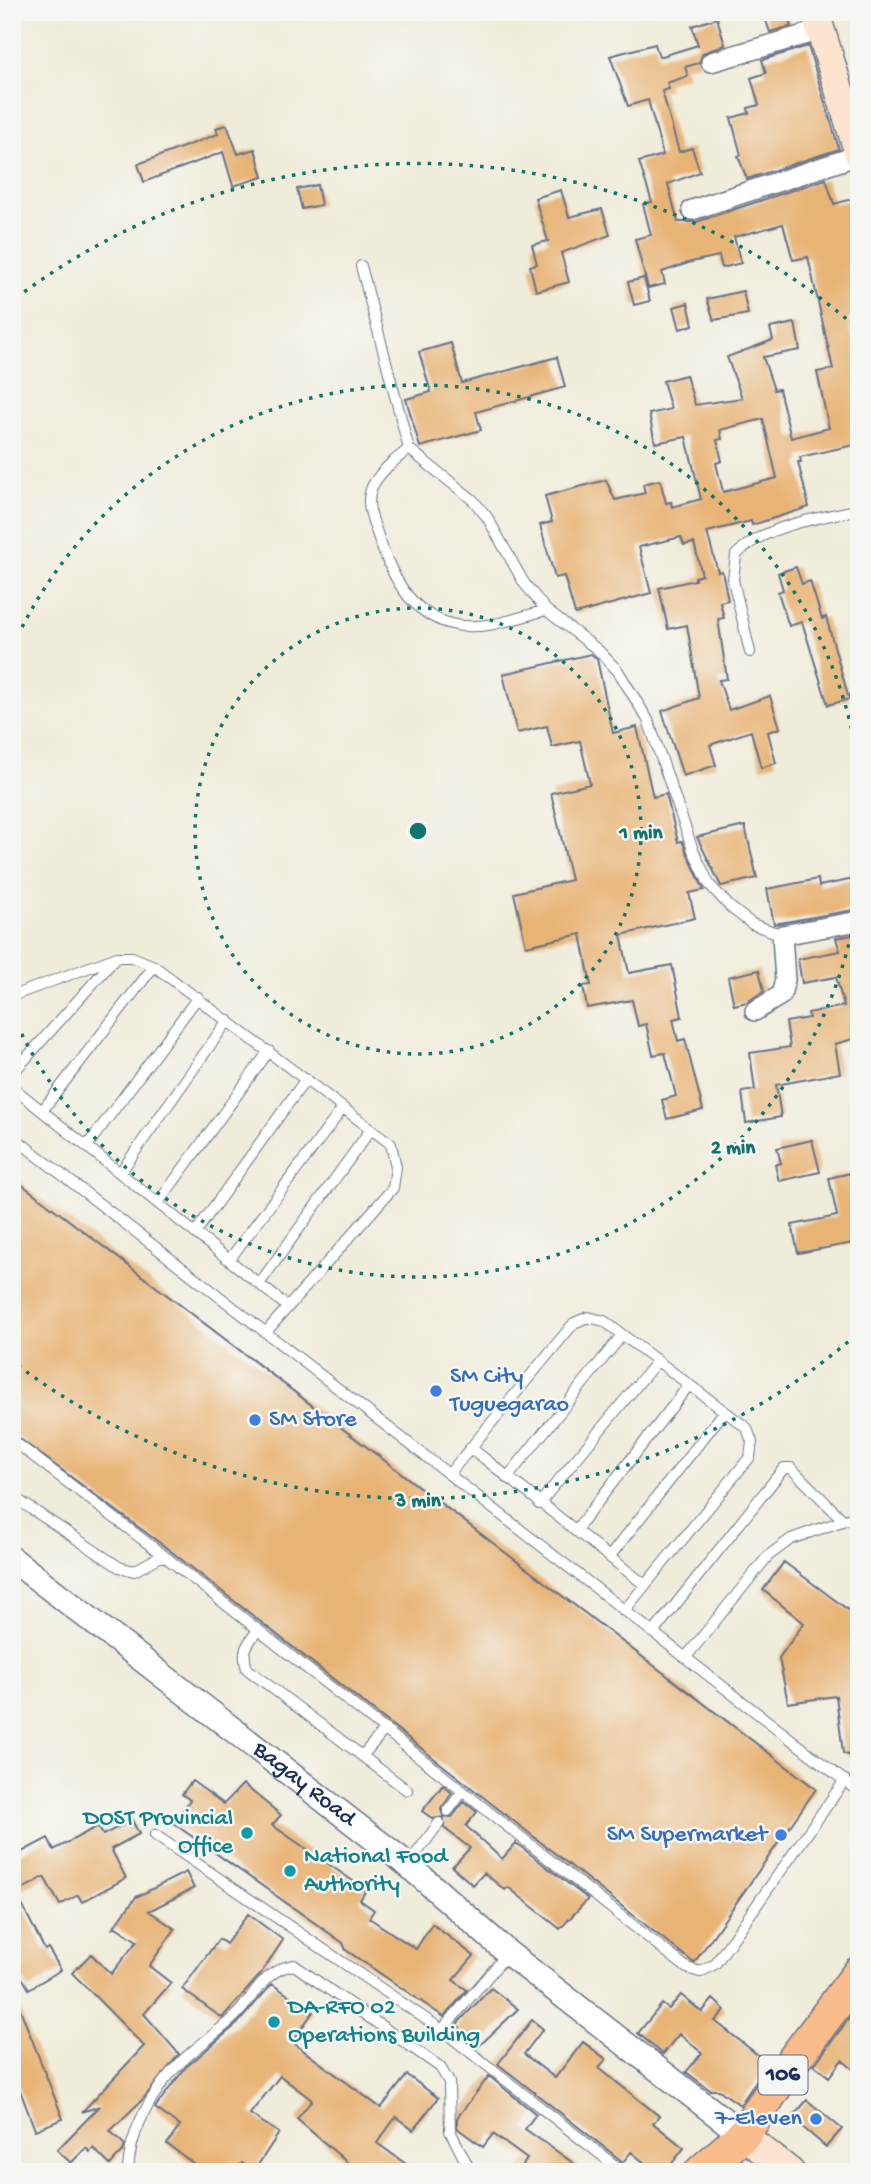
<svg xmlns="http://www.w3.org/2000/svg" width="871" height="2184" font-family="'Gochi Hand',sans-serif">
<rect width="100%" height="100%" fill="#f6f6f2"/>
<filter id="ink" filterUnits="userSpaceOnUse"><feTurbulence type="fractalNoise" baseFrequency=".0143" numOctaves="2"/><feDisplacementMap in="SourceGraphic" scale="14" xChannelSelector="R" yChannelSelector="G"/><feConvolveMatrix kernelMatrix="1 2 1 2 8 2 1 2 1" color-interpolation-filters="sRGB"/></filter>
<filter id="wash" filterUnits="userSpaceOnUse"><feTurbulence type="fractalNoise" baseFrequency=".00686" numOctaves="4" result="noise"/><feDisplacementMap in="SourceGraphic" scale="28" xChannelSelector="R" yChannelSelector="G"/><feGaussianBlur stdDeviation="1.57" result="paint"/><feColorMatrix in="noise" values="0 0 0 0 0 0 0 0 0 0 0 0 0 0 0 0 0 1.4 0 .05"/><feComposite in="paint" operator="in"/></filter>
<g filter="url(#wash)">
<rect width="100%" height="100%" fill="#f0ecda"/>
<g id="blocks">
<path fill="#e8b476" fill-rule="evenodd" d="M 763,12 L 786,12 L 791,26 L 770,32 Z
M 717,18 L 725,45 L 703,53 L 699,63 L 685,67 L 688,76 L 667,83 L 669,89 L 662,91 L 679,152 L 692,148 L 700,172 L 668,184 L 678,222 L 696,222 L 826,179 L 834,204 L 859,197 L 859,314 L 848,318 L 859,365 L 859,444 L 800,457 L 801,462 L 798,462 L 809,507 L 752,525 L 751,521 L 707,532 L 718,572 L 722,571 L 728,600 L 720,602 L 724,618 L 718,619 L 727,679 L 719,680 L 729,710 L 770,696 L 780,728 L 768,732 L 776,763 L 761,768 L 751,731 L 710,745 L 716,765 L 683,776 L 662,711 L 699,698 L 687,625 L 668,629 L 659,588 L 695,580 L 695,577 L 702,575 L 694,543 L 684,545 L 681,537 L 639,547 L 651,593 L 575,614 L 564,576 L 555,578 L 540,525 L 552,522 L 545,496 L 606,480 L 615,500 L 645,493 L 643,484 L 660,480 L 666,503 L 671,502 L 672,507 L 701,499 L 686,437 L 655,443 L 649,414 L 671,409 L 663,381 L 686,375 L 695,405 L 742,398 L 727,357 L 773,340 L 770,328 L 795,323 L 800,350 L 763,357 L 774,390 L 779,389 L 791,438 L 829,428 L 817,372 L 833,369 L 808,257 L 793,260 L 783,224 L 734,237 L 741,263 L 722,268 L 719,256 L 691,262 L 662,272 L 665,284 L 648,288 L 635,239 L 651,235 L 643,204 L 652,202 L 639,162 L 663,155 L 648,100 L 628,106 L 610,56 L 655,44 L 659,57 L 698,45 L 692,26 ZM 763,419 L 777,478 L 723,492 L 716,463 L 722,461 L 717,440 L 722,439 L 720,430 Z
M 808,46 L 839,149 L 747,179 L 738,156 L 741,155 L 731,118 L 749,113 L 748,108 L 759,105 L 751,78 L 766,73 L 762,60 Z
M 227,125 L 238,154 L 255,149 L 263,177 L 233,186 L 223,152 L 144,182 L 138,164 L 218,134 L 216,128 Z
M 317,185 L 321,205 L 302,209 L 297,189 Z
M 561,190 L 569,217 L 602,209 L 610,235 L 561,253 L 569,282 L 536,291 L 530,266 L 537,264 L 532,245 L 548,241 L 535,198 Z
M 644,278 L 650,301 L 634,305 L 628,282 Z
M 743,291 L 748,314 L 714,320 L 707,299 Z
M 688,303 L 693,325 L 680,329 L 674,307 Z
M 451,343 L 462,383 L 557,357 L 565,387 L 476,412 L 481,430 L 420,447 L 406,399 L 431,392 L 419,352 Z
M 796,567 L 802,584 L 810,581 L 822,619 L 826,617 L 849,699 L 828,705 L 802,622 L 789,626 L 778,592 L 783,590 L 778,573 Z
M 591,654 L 597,659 L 613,733 L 637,727 L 653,797 L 666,794 L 678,842 L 682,841 L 704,890 L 689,893 L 695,918 L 621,935 L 629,973 L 672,965 L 682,1017 L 673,1019 L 678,1041 L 685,1039 L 703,1110 L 667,1119 L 662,1100 L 676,1096 L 665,1053 L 653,1055 L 646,1024 L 638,1026 L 632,1000 L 587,1008 L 583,986 L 591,985 L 581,934 L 526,946 L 514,893 L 571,880 L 551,793 L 590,784 L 580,741 L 552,747 L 547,726 L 517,733 L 503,674 Z
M 745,826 L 757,878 L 721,886 L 697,837 Z
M 859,878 L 859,909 L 774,924 L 767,889 L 818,879 L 819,886 Z
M 859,934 L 859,1042 L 854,1043 L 853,1039 L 835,1044 L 840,1073 L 776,1085 L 781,1117 L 746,1123 L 742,1092 L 755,1090 L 750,1053 L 790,1047 L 786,1022 L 809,1018 L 808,1013 L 844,1006 L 836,977 L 802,983 L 798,959 L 840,951 L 836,938 Z
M 759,970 L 764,991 L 747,1002 L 734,1005 L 728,977 Z
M 812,1140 L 820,1172 L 779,1181 L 775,1165 L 781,1163 L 777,1148 Z
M 859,1171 L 859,1242 L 798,1253 L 792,1225 L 837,1216 L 829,1178 Z
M 12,1177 L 816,1789 L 694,1963 L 168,1549 L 12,1433 Z
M 784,1562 L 859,1618 L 859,1760 L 843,1753 L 836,1696 L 788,1703 L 779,1658 L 804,1623 L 763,1590 Z
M 192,1781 L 224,1804 L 243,1784 L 281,1815 L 272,1825 L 366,1890 L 360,1900 L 374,1910 L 369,1918 L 416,1949 L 432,1924 L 474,1956 L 453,1980 L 467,1990 L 444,2017 L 346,1950 L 343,1943 L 173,1823 L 190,1800 L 182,1794 Z
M 443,1785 L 452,1793 L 441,1809 L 443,1816 L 452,1817 L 464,1802 L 477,1812 L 466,1826 L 502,1859 L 516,1843 L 588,1899 L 560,1929 L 508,1887 L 505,1890 L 484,1873 L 473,1885 L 452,1867 L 470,1848 L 444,1828 L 444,1817 L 433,1819 L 422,1811 Z
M 132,1820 L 139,1834 L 111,1849 L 126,1878 L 82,1902 L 78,1895 L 60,1905 L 44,1877 L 16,1893 L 45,1950 L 48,1948 L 61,1970 L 29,1989 L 12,1961 L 12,1857 L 48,1838 L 54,1850 L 98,1826 L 103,1835 Z
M 186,1872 L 194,1888 L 149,1911 L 175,1929 L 149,1966 L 171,1983 L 144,2014 L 179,2054 L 143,2099 L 110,2131 L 125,2145 L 123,2151 L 110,2165 L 93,2148 L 90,2152 L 86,2148 L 71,2163 L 57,2150 L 100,2106 L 82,2112 L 144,2046 L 72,1973 L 91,1954 L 111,1974 L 137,1941 L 116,1927 L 113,1928 L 136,1897 Z
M 248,1914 L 283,1940 L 260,1975 L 222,2018 L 182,1989 L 219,1939 L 226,1944 Z
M 272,1984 L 313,2012 L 292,2042 L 381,2108 L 407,2075 L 438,2098 L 413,2130 L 396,2117 L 377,2143 L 417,2172 L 343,2172 L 349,2164 L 297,2119 L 312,2100 L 280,2076 L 250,2114 L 279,2133 L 254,2171 L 242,2163 L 235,2172 L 205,2172 L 167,2144 L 180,2126 L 155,2108 L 159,2102 L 186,2067 L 237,2024 Z
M 491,1988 L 518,2009 L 477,2048 L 456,2032 L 460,2027 L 456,2025 Z
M 13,1991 L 63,2119 L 35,2130 L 12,2069 Z
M 681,1995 L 702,2012 L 713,1999 L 725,2010 L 715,2021 L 768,2063 L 740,2105 L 719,2090 L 710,2090 L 686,2072 L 702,2053 L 679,2034 L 663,2054 L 638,2033 L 662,2004 L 669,2009 Z
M 859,2005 L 859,2074 L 842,2060 L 829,2077 L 814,2065 Z
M 532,2020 L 543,2029 L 524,2054 L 555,2078 L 583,2042 L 606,2059 L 599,2068 L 659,2116 L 653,2123 L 684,2148 L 665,2172 L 656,2172 L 631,2152 L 623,2162 L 498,2064 Z
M 489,2076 L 536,2114 L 525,2129 L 586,2172 L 518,2172 L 527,2159 L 493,2134 L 483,2147 L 457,2128 L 457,2118 Z
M 807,2100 L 842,2129 L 826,2147 L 792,2118 Z"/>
</g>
</g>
<g filter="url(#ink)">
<use href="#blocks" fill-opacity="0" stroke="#667189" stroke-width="2"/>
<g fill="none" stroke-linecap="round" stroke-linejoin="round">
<defs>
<path id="service" d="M 361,266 L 409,449 L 473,500 L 487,517 L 524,583 L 546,610 L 598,650 L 618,671 L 648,720 L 693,850 L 709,884 L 730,907 L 752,924 L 782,935
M 409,449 C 395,460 380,471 372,487 C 365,503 372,518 377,533 C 390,572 408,613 451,624 C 481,632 517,618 546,610
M 750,652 L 733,580 L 736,555 C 765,524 819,519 859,509
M 12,996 L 117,957 L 132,957 L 154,966 L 391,1144 L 396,1167 L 393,1188 L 266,1332
M 12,1074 L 114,960
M 12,1087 L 288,1307
M 42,1111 L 154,966
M 12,1136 L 859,1792
M 87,1146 L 198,997
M 120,1173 L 228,1020
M 158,1203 L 269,1051
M 195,1233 L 306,1079
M 229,1260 L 343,1108
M 259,1284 L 371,1129
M 12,1440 L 163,1555 L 687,1968 L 700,1972 L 715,1964 L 845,1780
M 471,1448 L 645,1585
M 449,1474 L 574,1323 L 588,1317 L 604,1321 L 747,1428 L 752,1442 L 750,1457 L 624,1611
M 507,1478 L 622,1335
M 12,1496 L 119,1567 L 134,1571 L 163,1555
M 539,1504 L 657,1361
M 575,1531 L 689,1385
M 610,1556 L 724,1412
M 258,1630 C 247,1644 241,1651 247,1669 L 407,1790
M 653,1633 L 784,1468 L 791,1468 L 842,1519
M 686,1657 L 768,1556 L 791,1539 L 859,1515
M 363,1755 L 385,1729
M 448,1811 L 463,1791
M 155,1835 L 442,2030 L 623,2172
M 408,1865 L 439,1823
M 442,2030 L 508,1953
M 128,2172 C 129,2132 153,2089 181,2062 C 199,2044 221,2031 239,2012 C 256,1993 266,1969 294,1965 L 440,2067 L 449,2082 L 450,2131 L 471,2172"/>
<path id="minor" d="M 711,62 L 821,30
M 692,210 L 859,155
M 755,1011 L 781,995 L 785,980 L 782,935 L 859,921"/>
<g id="tertiary">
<path id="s1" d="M 12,1559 L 408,1865 L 508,1953 L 743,2135"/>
</g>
<path id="secondary" d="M 815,12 L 859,154
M 743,2135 L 790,2172"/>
<path id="trunk" d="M 701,2172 L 743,2135 L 789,2066 L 859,1973"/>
</defs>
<use href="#service" stroke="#667189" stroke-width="12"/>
<use href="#minor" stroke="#667189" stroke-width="22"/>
<use href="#tertiary" stroke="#667189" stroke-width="27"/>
<use href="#secondary" stroke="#667189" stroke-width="31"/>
<use href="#trunk" stroke="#667189" stroke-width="36"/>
<use href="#service" stroke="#fff" stroke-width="10"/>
<use href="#minor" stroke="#fff" stroke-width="19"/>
<use href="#tertiary" stroke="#fff" stroke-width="24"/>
<use href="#secondary" stroke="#fde4d0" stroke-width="28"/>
<use href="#trunk" stroke="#f9bc8a" stroke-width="33"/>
</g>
</g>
<g fill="none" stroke="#0f766e" stroke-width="3.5" stroke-dasharray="3.5 7">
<circle cx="418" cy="831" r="223"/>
<path d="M859 893A445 445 0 0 1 13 1016M13 646A445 445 0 0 1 859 769"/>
<path d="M856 1335A668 668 0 0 1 16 1364M16 298A668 668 0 0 1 856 327"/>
</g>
<g fill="#3f7fe0" stroke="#f6f6f2" stroke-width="2.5">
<circle cx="436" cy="1391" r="7"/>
<circle cx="255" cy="1420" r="7"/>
<circle cx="781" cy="1835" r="7"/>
<circle cx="816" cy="2119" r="7"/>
</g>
<g fill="#0f9aa8" stroke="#f6f6f2" stroke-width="2.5">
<circle cx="247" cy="1833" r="7"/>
<circle cx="290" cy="1871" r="7"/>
<circle cx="274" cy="2022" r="7"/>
</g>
<g text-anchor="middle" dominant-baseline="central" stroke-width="5" stroke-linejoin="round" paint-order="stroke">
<rect fill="#f6f6f2" stroke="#5d6b8a" stroke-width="2" x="758.5" y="2055.5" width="49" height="39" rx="5"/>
<g font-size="23" font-weight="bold" fill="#1b2f5e">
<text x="783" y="2075">106</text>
</g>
<g font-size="24" fill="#366cbe" stroke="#f6f6f2" text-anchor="start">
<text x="450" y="1377">SM City<tspan x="450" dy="28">Tuguegarao</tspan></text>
<text x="269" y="1420">SM Store</text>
<text x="767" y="1835" text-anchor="end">SM Supermarket</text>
<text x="802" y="2119" text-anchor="end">7-Eleven</text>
</g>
<g font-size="24" fill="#1b2f5e" stroke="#f6f6f2">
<text stroke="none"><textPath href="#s1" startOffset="369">Bagay Road</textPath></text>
</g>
<g font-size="24" fill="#0d838f" stroke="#f6f6f2" text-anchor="start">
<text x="233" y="1819" text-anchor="end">DOST Provincial<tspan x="233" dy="28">Office</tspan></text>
<text x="304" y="1857">National Food<tspan x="304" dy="28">Authority</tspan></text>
<text x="288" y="2008">DA-RFO 02<tspan x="288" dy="28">Operations Building</tspan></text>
</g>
</g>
<circle cx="418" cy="831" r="10" fill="#0f766e" stroke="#f6f6f2" stroke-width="3.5"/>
<g font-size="21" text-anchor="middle" font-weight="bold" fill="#0f766e" stroke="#f6f6f2" stroke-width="5" stroke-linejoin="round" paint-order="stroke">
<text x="641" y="838">1 min</text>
<text x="733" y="1153">2 min</text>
<text x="418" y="1506">3 min</text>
</g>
<rect width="871" height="2184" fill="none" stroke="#f6f6f2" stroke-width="42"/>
</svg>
